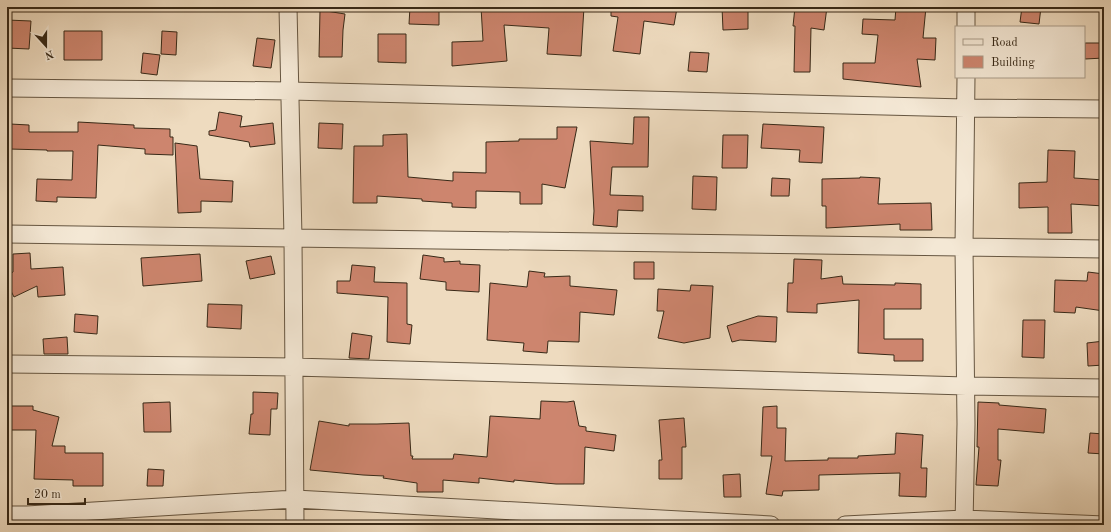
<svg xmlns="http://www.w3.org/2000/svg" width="1111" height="532" font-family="'Old Standard TT',serif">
<rect width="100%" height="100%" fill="#eedbbf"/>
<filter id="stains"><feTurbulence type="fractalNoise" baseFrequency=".005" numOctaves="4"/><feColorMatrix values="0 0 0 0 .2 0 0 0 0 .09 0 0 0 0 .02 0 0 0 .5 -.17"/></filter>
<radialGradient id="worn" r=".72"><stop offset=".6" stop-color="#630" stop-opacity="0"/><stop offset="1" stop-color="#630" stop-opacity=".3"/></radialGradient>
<path fill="#cd856e" stroke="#382917" d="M 410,7 L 439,7 L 439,25 L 409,24 Z
M 481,7 L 518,7 L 552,9 L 552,7 L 584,7 L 581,56 L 547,54 L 549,28 L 504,25 L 507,61 L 452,66 L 452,42 L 483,41 Z
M 611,7 L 668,7 L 677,8 L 674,25 L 644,21 L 640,54 L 613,51 L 618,17 L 611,16 Z
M 722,7 L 748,7 L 748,29 L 723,30 Z
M 795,7 L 827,7 L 824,30 L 811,28 L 810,72 L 794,72 L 795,26 L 793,26 Z
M 896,7 L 926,7 L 923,38 L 936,38 L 935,60 L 917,59 L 921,87 L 843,79 L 843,63 L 875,63 L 878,35 L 862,34 L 863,19 L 895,20 Z
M 1022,7 L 1041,7 L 1039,24 L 1020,22 Z
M 320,10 L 345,14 L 343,30 L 342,57 L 319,57 Z
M 7,20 L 31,21 L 29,49 L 7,48 Z
M 64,31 L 102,31 L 102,60 L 64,60 Z
M 162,31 L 177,32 L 176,55 L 161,54 Z
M 378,34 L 406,34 L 406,63 L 378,62 Z
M 257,38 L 275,40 L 271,68 L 253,66 Z
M 1085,43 L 1104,43 L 1104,58 L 1085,59 Z
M 690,52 L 709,53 L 707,72 L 688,71 Z
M 143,53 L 160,55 L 157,75 L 141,73 Z
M 219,112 L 242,116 L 240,127 L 273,123 L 275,144 L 250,147 L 249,142 L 209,135 L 209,131 L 216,130 Z
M 634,117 L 649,117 L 648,167 L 612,167 L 610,195 L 643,196 L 643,211 L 618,210 L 617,227 L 593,225 L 594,211 L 590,141 L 633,144 Z
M 78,122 L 134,125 L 134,128 L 170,129 L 170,137 L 173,137 L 173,155 L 145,154 L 145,149 L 98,145 L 96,198 L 57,197 L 57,202 L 36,201 L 37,179 L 72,180 L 73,151 L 47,151 L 47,150 L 9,149 L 10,124 L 29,125 L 29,132 L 78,132 Z
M 319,123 L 343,124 L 342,149 L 318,148 Z
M 763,124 L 824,127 L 822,163 L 799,162 L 800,150 L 761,148 Z
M 557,127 L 577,127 L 565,188 L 542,184 L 542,204 L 520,204 L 520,192 L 476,191 L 476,208 L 452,207 L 452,203 L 422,201 L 422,199 L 377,196 L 377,203 L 353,203 L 354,146 L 383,146 L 383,135 L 407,134 L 408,177 L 453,181 L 453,172 L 486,173 L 486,142 L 519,141 L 519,139 L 557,139 Z
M 723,135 L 748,135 L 747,168 L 722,168 Z
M 175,143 L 197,146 L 200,179 L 233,181 L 232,202 L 201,201 L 201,212 L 178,213 Z
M 1048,150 L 1075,151 L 1074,178 L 1104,180 L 1104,206 L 1071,204 L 1072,233 L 1048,233 L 1048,207 L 1019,208 L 1019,183 L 1047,182 Z
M 693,176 L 717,177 L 716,210 L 692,209 Z
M 860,177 L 880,178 L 878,204 L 931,203 L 932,230 L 900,230 L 900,224 L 826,228 L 826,206 L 822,206 L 822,179 L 860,178 Z
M 772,178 L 790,179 L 789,196 L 771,196 Z
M 30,253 L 31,269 L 63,267 L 65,295 L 38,297 L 37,286 L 14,297 L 7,283 L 7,275 L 13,272 L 13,254 Z
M 200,254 L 202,281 L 143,286 L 141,258 Z
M 423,255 L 444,258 L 444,262 L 460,261 L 460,264 L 480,265 L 479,292 L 446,290 L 446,282 L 420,279 Z
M 271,256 L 275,274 L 250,279 L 246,261 Z
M 794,259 L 822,260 L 821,279 L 842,276 L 843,284 L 895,285 L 895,283 L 921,284 L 921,309 L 884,309 L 884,339 L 923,339 L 923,361 L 894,361 L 894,355 L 858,353 L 859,300 L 817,304 L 817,313 L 787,312 L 788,283 L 793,283 Z
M 634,262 L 654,262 L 654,279 L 634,279 Z
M 352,265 L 375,267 L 374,282 L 407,283 L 407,324 L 412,325 L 410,344 L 387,342 L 388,297 L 337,293 L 337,281 L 350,281 Z
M 529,271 L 545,273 L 544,277 L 570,276 L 570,286 L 617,290 L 614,315 L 580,312 L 579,342 L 548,341 L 547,353 L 523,351 L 524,343 L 487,340 L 490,283 L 527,287 Z
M 1088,272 L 1104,274 L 1104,311 L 1076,307 L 1075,313 L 1054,312 L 1055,280 L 1087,281 Z
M 691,285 L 713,286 L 710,338 L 684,343 L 658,338 L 664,311 L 657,311 L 658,289 L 690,291 Z
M 208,304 L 242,305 L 241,329 L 207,327 Z
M 75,314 L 98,316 L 97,334 L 74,332 Z
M 758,316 L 777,317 L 776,342 L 740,340 L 732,342 L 727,326 Z
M 1023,320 L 1045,320 L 1044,358 L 1022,357 Z
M 352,333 L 372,336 L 369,359 L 349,358 Z
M 67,337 L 68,354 L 44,354 L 43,339 Z
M 1104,341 L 1104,365 L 1088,366 L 1087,343 Z
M 253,392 L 278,393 L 277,409 L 271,409 L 270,435 L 249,434 L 251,414 L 253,414 Z
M 541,401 L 567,402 L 574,401 L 579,426 L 586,427 L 586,431 L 616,435 L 614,451 L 585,447 L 584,484 L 556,484 L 514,480 L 514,482 L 479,478 L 479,483 L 443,480 L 443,492 L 417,492 L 417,483 L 383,478 L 384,476 L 363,475 L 310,470 L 319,421 L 349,426 L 349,424 L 377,424 L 409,423 L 411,456 L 413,456 L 412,459 L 453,459 L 454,454 L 487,457 L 490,416 L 540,419 Z
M 170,402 L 171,432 L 144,432 L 143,403 Z
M 978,402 L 999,403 L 999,405 L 1046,409 L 1044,433 L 998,429 L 998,460 L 1001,460 L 998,486 L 976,485 L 979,447 L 977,447 Z
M 7,406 L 33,406 L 33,410 L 59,417 L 52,446 L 65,446 L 65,453 L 103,453 L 103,486 L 73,486 L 73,480 L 34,479 L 36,430 L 7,430 Z
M 777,406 L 777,428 L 786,428 L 785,461 L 828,460 L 828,458 L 858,458 L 858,456 L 895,454 L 896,433 L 923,435 L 921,468 L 927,468 L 926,497 L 899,496 L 900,473 L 819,475 L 819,490 L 783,491 L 782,496 L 766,494 L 772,456 L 761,456 L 763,407 Z
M 684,418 L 686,447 L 682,447 L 682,479 L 659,479 L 659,460 L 662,460 L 659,420 Z
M 1090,433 L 1104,434 L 1104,454 L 1088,453 Z
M 148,469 L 164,470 L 163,486 L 147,486 Z
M 740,474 L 741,497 L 724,497 L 723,475 Z"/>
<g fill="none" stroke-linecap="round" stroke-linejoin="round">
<defs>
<path id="minor" d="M 288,7 L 293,238 L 295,525
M 966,27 L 966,7
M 7,88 L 290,91 L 965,108 L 1104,109
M 7,234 L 1104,249
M 7,364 L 294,367 L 966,386 L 1104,388
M 7,515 L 27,515 L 295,499 L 771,525
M 845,525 L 964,519 L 1104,525
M 964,525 L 966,424 L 964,247 L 966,77"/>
</defs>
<use href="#minor" stroke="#665641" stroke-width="19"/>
<use href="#minor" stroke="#f4e8d5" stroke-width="17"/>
</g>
<rect width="1111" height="532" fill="none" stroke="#eedbbf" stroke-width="24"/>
<rect x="8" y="8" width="1095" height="516" fill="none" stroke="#382917" stroke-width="2"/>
<rect x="12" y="12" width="1087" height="508" fill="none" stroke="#382917"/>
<rect x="955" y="26" width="130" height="52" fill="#f4e8d5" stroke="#a99c89"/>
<rect x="963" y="39" width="20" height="6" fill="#f4e8d5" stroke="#a99c89"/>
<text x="991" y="46" font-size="12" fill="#382917">Road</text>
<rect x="963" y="56" width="20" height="12" fill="#cd856e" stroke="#a99c89"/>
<text x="991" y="66" font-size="12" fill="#382917">Building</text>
<g transform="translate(46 46) rotate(159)" stroke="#f4e8d5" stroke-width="3" paint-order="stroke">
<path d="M0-3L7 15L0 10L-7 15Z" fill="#382917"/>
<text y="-6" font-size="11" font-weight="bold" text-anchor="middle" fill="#382917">N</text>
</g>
<path d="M28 498v6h57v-6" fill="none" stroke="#382917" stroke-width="2"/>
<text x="34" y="498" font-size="12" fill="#382917" stroke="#f4e8d5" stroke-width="3" paint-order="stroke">20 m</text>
<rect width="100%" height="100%" filter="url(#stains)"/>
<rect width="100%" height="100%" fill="url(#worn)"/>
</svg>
